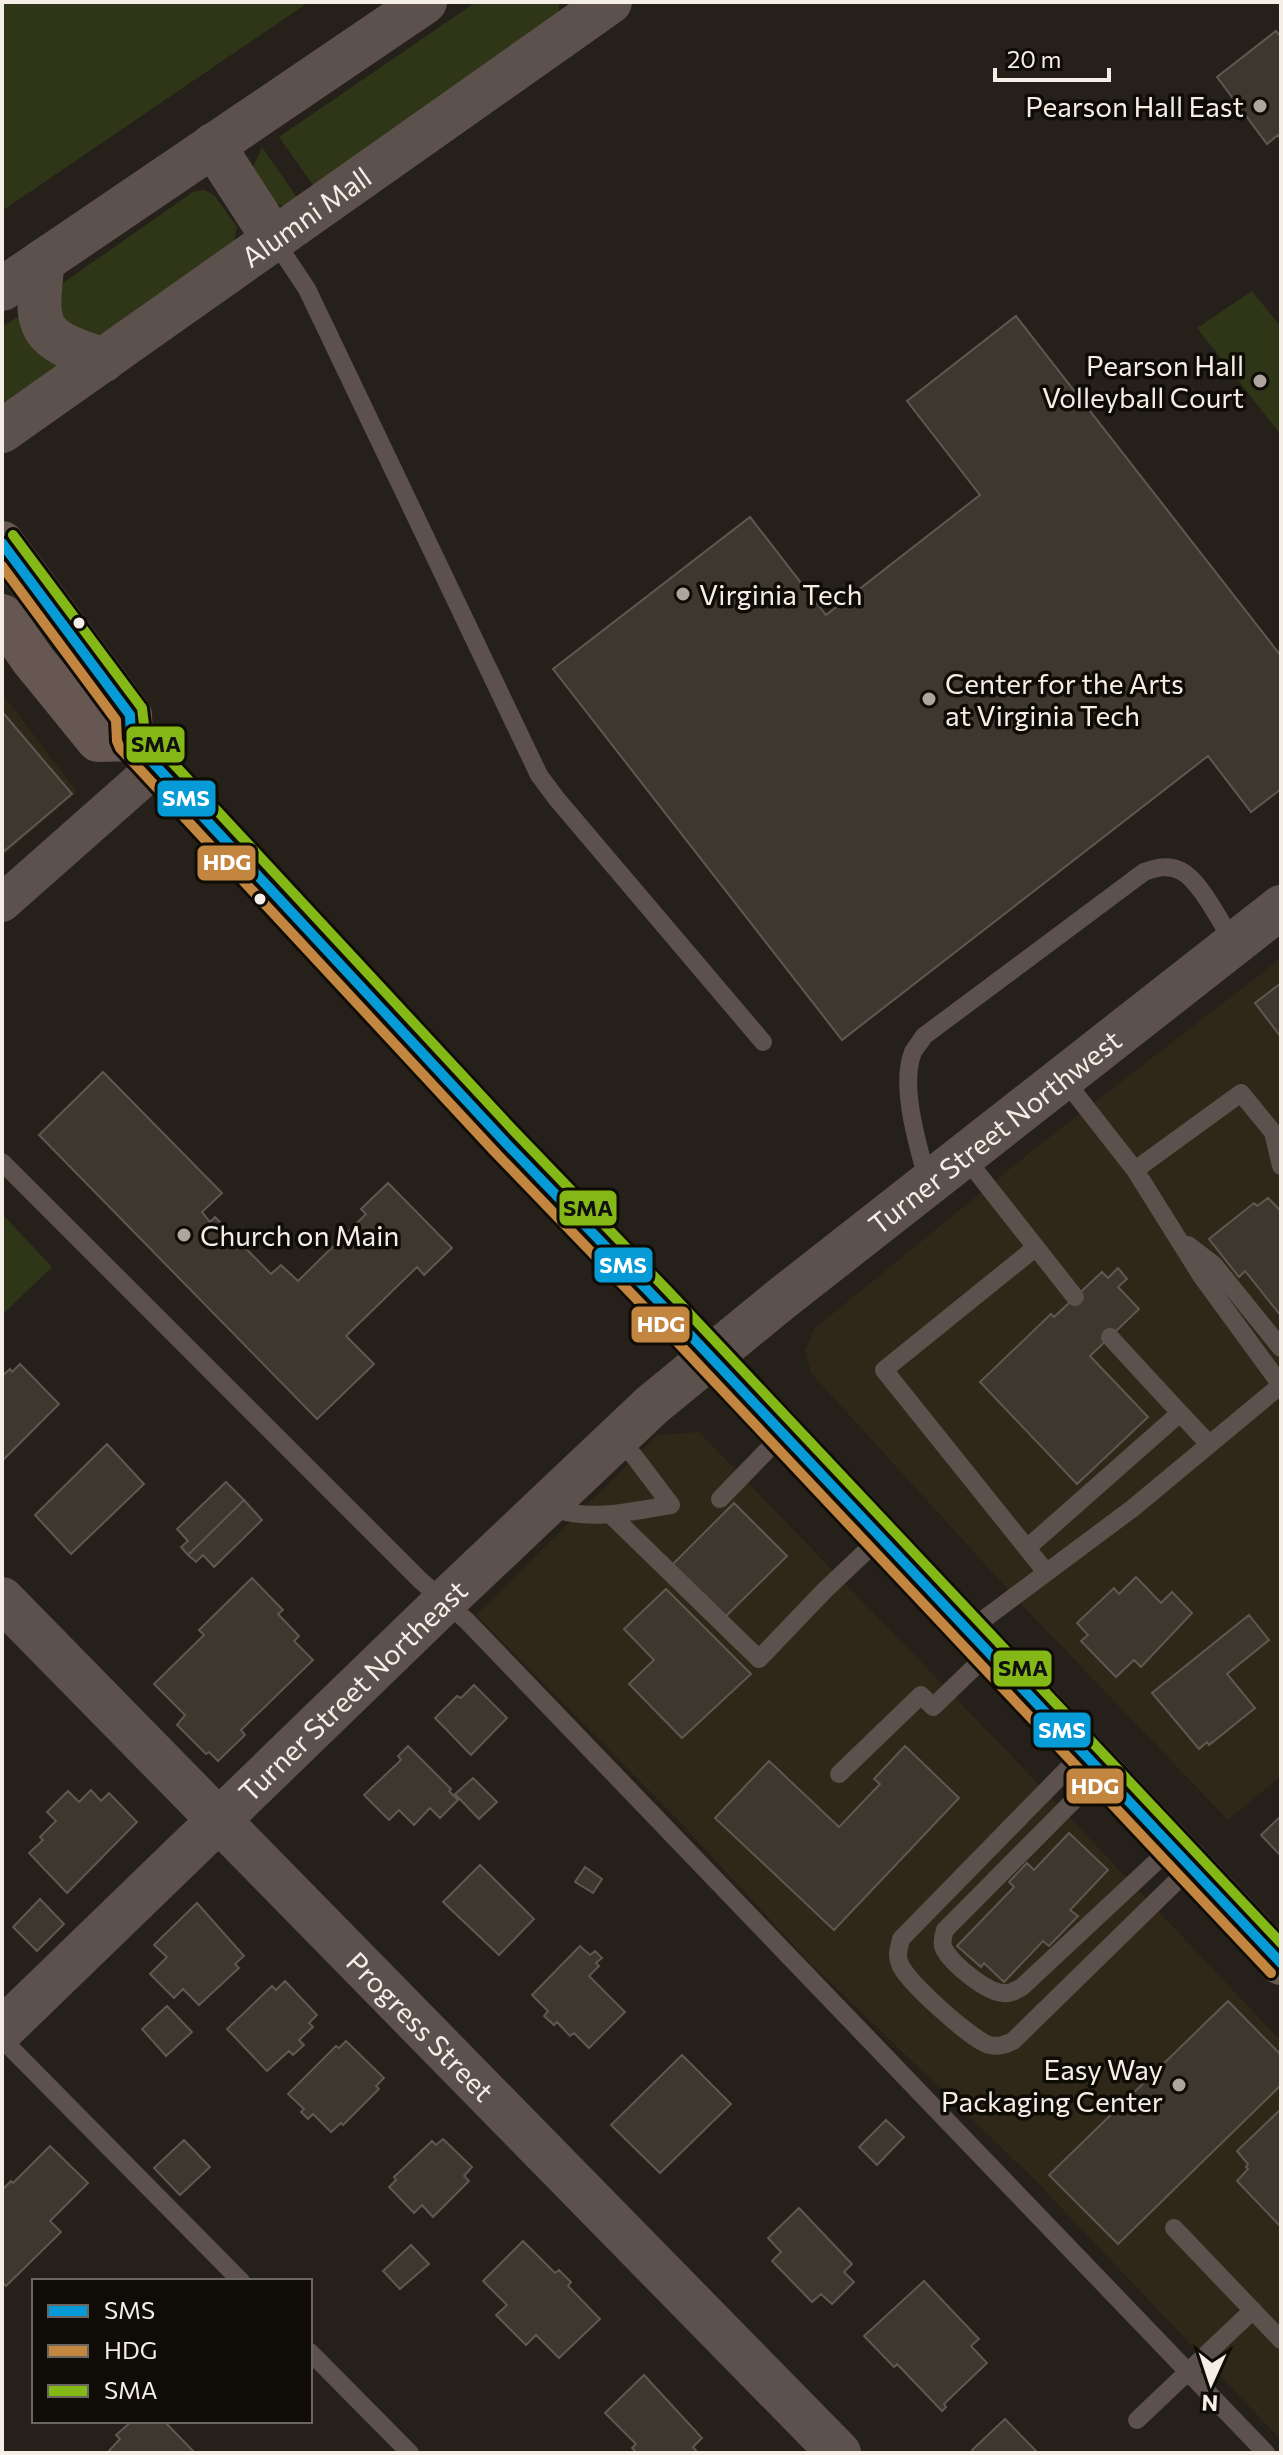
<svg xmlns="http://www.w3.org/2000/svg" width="1283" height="2455" font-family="Commissioner,sans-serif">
<rect width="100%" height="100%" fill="#252019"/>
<path fill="#2f2818" d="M 2,693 L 77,792 L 2,857 Z
M 1281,958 L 1281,1776 L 1228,1820 L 1023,1606 L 811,1373 L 805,1351 L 814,1329 L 1033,1150 Z
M 699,1432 L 1006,1750 L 1281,2041 L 1281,2440 L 1036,2181 L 808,1961 L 678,1820 L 476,1615 L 657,1435 Z"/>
<path fill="#2f3617" d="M 2,2 L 309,2 L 2,211 Z
M 476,2 L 559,2 L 559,14 L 318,192 L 279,137 Z
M 262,147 L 301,203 L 290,207 L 274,204 L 253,167 Z
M 204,190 L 214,195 L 237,227 L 234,242 L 107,341 L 60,328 L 57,293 L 63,283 L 193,192 Z
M 1252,291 L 1281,327 L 1281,435 L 1197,328 Z
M 19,316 L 56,359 L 58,369 L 2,410 L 2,327 Z
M 3,1215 L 52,1267 L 2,1315 L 2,1216 Z"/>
<path fill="#3d372d" stroke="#5d5852" stroke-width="2" d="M 1276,31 L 1281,37 L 1281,139 L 1278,135 L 1267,144 L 1217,77 Z
M 1016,316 L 1281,656 L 1281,789 L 1251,812 L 1208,756 L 842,1040 L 553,669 L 750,517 L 826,615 L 980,495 L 907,401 Z
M 4,714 L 72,794 L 2,853 L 2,716 Z
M 1281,983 L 1281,1037 L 1255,1003 Z
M 103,1072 L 222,1193 L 202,1212 L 210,1222 L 215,1217 L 271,1274 L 281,1265 L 298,1281 L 366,1214 L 361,1209 L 388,1183 L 452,1248 L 424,1275 L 417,1267 L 346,1336 L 374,1364 L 317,1419 L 39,1135 Z
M 1268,1198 L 1281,1211 L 1281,1316 L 1245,1271 L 1239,1277 L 1209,1239 L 1254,1203 L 1257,1206 Z
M 1118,1268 L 1127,1279 L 1118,1287 L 1139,1309 L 1090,1356 L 1148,1417 L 1077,1484 L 980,1382 L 1051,1314 L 1054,1317 L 1102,1272 L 1108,1278 Z
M 20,1364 L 59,1404 L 2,1461 L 2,1376 L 10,1369 L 12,1372 Z
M 107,1444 L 144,1484 L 71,1554 L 35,1515 Z
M 226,1482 L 244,1500 L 188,1555 L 181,1547 L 188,1541 L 177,1529 Z
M 244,1500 L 262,1520 L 214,1567 L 203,1555 L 196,1562 L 188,1555 Z
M 734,1503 L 787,1556 L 722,1620 L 670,1567 Z
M 1136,1577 L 1161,1603 L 1172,1592 L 1192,1613 L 1141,1667 L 1134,1660 L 1116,1677 L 1081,1641 L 1088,1635 L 1077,1623 L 1114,1588 L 1119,1594 Z
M 252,1578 L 283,1610 L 278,1614 L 299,1636 L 294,1641 L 313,1660 L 241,1730 L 245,1735 L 218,1761 L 209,1752 L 206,1754 L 177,1725 L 185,1715 L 154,1684 L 204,1635 L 199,1630 Z
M 666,1589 L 751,1674 L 682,1738 L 629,1684 L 654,1660 L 624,1629 Z
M 1249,1615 L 1269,1640 L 1227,1674 L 1255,1708 L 1209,1745 L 1207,1742 L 1199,1749 L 1152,1693 Z
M 474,1685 L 507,1718 L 471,1755 L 435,1718 L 457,1696 L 461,1698 Z
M 408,1746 L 451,1789 L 449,1791 L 458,1800 L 440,1818 L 430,1808 L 414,1825 L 399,1810 L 389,1820 L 364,1795 L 401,1760 L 398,1756 Z
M 905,1746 L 959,1798 L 834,1930 L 715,1818 L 769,1761 L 839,1827 L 880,1784 L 874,1779 Z
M 473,1778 L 497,1802 L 479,1819 L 455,1794 Z
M 91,1790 L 101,1801 L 109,1793 L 137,1822 L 67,1893 L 29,1853 L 43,1840 L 40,1837 L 56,1821 L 47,1812 L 68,1791 L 79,1802 Z
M 1281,1816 L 1281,1856 L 1261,1835 Z
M 1069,1833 L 1108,1870 L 1070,1910 L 1078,1916 L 1049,1946 L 1043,1941 L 1004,1982 L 984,1963 L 981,1967 L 957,1946 L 1014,1887 L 1009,1882 L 1027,1863 L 1034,1870 Z
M 480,1865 L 534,1919 L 499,1955 L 443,1902 Z
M 585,1867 L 602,1879 L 593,1893 L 575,1882 Z
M 40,1899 L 64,1924 L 37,1951 L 13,1927 Z
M 197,1903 L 244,1956 L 235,1964 L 239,1968 L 199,2005 L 183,1989 L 174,1998 L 150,1974 L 167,1957 L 154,1945 Z
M 580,1946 L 590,1955 L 595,1951 L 602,1958 L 596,1963 L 599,1966 L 589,1976 L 625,2012 L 589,2048 L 574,2033 L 570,2036 L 557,2022 L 554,2025 L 544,2016 L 548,2011 L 532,1995 Z
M 285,1981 L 317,2015 L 309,2023 L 313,2027 L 299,2040 L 304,2045 L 293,2055 L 289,2051 L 267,2071 L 227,2029 L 272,1986 L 276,1990 Z
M 1228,2001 L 1281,2055 L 1281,2085 L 1118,2244 L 1049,2175 Z
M 167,2006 L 192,2032 L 166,2056 L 142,2029 Z
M 346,2041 L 384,2078 L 376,2086 L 379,2089 L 343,2125 L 341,2123 L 331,2132 L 313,2114 L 308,2119 L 301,2112 L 304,2109 L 288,2094 L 336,2046 L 339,2048 Z
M 682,2055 L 731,2104 L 660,2173 L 611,2125 Z
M 1281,2109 L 1281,2227 L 1237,2181 L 1248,2169 L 1246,2167 L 1248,2164 L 1237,2151 Z
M 886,2120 L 904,2137 L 877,2165 L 859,2147 Z
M 443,2139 L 472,2167 L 464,2176 L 469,2181 L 433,2217 L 422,2205 L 414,2213 L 389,2187 L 396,2180 L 394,2177 L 432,2141 L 436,2145 Z
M 184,2140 L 210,2167 L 180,2195 L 154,2168 Z
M 50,2146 L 88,2183 L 50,2221 L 61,2232 L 6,2286 L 4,2284 L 2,2286 L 2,2190 L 11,2181 L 13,2183 Z
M 799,2208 L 852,2264 L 844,2272 L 854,2282 L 832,2304 L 821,2294 L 812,2302 L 772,2261 L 781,2252 L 768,2238 Z
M 523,2241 L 555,2273 L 559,2270 L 571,2282 L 568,2286 L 600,2319 L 559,2358 L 536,2335 L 526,2345 L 496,2315 L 507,2305 L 483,2281 Z
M 411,2245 L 429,2264 L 400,2289 L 383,2271 Z
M 924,2281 L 979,2339 L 971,2346 L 987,2363 L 944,2404 L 946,2407 L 942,2411 L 897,2364 L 894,2367 L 864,2336 Z
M 644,2375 L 702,2438 L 693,2447 L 698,2453 L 637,2453 L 632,2448 L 636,2444 L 605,2413 Z
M 1005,2419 L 1038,2453 L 975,2453 L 972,2450 Z
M 132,2421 L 164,2421 L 195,2453 L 107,2453 L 120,2439 L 116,2435 Z"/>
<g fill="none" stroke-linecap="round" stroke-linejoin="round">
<path stroke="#5d514d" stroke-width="18" d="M 275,241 L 307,289 L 539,775 L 556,798 L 763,1042
M 1273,1132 L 1281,1166
M 964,1156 L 1075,1297
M 2,1162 L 421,1581 L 467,1621 L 1266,2453
M 1135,1170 L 1241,1093 L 1281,1142
M 928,1183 C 919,1148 899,1087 913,1052 C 916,1047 921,1041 924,1036 L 1144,872 C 1156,868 1168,864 1181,871 C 1200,880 1222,925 1234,943
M 1188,1245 L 1214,1265 L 1281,1348
M 1035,1248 L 884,1370 L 1046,1572
M 1180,1413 L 1209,1444
M 720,1499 L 782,1435
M 547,1507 C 592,1522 626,1512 671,1505 L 634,1456 L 616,1439
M 611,1515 L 759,1659 L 825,1590 L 880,1538
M 1027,1548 L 1180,1413 L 1110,1337
M 968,1631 L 1133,1508 L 1281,1385 L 1202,1277 L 1135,1170 L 1063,1078
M 1084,1752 L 901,1939 C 899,1949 896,1955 900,1964 C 905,1980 972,2040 989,2045 C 999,2047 1004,2045 1013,2041 L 1191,1867
M 1102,1772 L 945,1930 C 943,1936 941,1943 944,1949 C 952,1964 987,1993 1004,1993 C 1011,1994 1016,1990 1022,1987 L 1173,1846
M 839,1774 L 921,1695 L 933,1707 L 989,1653
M 2,2039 L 241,2281
M 1174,2228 L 1281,2340
M 310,2352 L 410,2453
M 1137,2420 L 1253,2310"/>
<path stroke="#5d514d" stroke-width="38" d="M 2,903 L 157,766"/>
<g stroke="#5d514d" stroke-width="44">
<path d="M 213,145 L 275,241"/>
<path d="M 43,261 C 34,331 37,338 104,360"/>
<path d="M 2,289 L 425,2"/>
<path id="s1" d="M 2,431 L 610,2"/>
<path id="s2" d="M 2,1599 L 839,2453"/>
<path id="s3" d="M 2,2030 L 445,1601 L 652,1405 L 780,1300 L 1281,907"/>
</g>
<path stroke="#675753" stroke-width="44" d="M 2,543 L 130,715 L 131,739 L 135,743 L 504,1141 L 660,1303 L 1281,1963
M 2,616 L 33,660 L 98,740 L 131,739"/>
<defs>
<path id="bus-1" d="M 2,543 L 130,715 L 131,739 L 504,1141 L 660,1303 L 1281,1963"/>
<path id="bus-2" d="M 2,566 L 116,720 L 117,741 L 120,748 L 494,1151 L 650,1313 L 1271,1973"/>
<path id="bus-3" d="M 13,535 L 142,708 L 145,733 L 514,1131 L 670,1293 L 1281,1943"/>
</defs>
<use href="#bus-1" stroke="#0f0c06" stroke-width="16"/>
<use href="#bus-2" stroke="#0f0c06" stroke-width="16"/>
<use href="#bus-3" stroke="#0f0c06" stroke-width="16"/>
<use href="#bus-1" stroke="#069bd6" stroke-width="10"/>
<use href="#bus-2" stroke="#c38640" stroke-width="10"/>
<use href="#bus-3" stroke="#84b817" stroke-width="10"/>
</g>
<g fill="#aca69e" stroke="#0f0c06" stroke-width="3">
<circle cx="1260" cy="106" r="8"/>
<circle cx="1260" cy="381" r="8"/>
<circle cx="683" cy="594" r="8"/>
<circle cx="929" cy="699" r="8"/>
<circle cx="184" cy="1235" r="8"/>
<circle cx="1179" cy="2085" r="8"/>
</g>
<g fill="#f4eee6" stroke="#0f0c06" stroke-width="3">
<circle cx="79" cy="623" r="7"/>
<circle cx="260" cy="899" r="7"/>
</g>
<g text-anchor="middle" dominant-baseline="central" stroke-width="7" stroke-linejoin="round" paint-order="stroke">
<g font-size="28" fill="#f4eee6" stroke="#0f0c06" text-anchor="end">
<text x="1244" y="106">Pearson Hall East</text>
<text x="1244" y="365">Pearson Hall<tspan x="1244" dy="32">Volleyball Court</tspan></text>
<text x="699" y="594" text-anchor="start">Virginia Tech</text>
<text x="945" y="683" text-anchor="start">Center for the Arts<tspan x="945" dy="32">at Virginia Tech</tspan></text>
<text x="200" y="1235" text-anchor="start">Church on Main</text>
<text x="1163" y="2069">Easy Way<tspan x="1163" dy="32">Packaging Center</tspan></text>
</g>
<g font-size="28" fill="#f4eee6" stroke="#0f0c06">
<text stroke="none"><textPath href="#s1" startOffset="372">Alumni Mall</textPath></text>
<text stroke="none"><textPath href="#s3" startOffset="1340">Turner Street Northwest</textPath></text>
<text stroke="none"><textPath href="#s3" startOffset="488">Turner Street Northeast</textPath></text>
<text stroke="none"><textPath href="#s2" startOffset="598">Progress Street</textPath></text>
</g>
</g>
<g stroke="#0f0c06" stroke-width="3">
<rect x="125" y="725" width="61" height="39" rx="8" fill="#84b817"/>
<rect x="156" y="779" width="61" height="39" rx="8" fill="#069bd6"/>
<rect x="196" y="844" width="61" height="38" rx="8" fill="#c38640"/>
<rect x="558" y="1189" width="60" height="38" rx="8" fill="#84b817"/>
<rect x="593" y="1246" width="61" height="38" rx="8" fill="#069bd6"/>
<rect x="630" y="1305" width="61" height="39" rx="8" fill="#c38640"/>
<rect x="992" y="1649" width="61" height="39" rx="8" fill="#84b817"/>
<rect x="1032" y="1711" width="60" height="38" rx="8" fill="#069bd6"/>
<rect x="1065" y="1767" width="60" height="38" rx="8" fill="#c38640"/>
</g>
<g font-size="22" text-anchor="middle" font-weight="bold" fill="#fff">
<text x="186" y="806">SMS</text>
<text x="227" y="870">HDG</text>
<text x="623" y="1273">SMS</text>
<text x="661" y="1332">HDG</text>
<text x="1062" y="1738">SMS</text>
<text x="1095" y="1794">HDG</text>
</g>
<g font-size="22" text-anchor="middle" font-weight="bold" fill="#111">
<text x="156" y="752">SMA</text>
<text x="588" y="1216">SMA</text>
<text x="1023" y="1676">SMA</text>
</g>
<rect width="1283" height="2455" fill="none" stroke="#f4eee6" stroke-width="8"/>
<rect x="32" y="2279" width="280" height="144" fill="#0f0c06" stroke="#6b6660" stroke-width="2"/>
<rect x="48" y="2305" width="40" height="12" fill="#069bd6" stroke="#6b6660" stroke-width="2"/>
<text x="104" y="2319" font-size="24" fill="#f4eee6">SMS</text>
<rect x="48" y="2345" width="40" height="12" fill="#c38640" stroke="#6b6660" stroke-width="2"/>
<text x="104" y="2359" font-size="24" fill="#f4eee6">HDG</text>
<rect x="48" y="2385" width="40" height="12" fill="#84b817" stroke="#6b6660" stroke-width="2"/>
<text x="104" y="2399" font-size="24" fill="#f4eee6">SMA</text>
<g transform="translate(1211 2383) rotate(183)" stroke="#0f0c06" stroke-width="6" paint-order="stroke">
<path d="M0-6L14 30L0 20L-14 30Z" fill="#f4eee6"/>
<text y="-12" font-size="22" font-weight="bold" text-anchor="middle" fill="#f4eee6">N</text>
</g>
<path d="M995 68v12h114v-12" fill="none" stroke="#f4eee6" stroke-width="4"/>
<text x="1007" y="68" font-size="24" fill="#f4eee6" stroke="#0f0c06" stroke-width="6" paint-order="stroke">20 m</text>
</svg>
